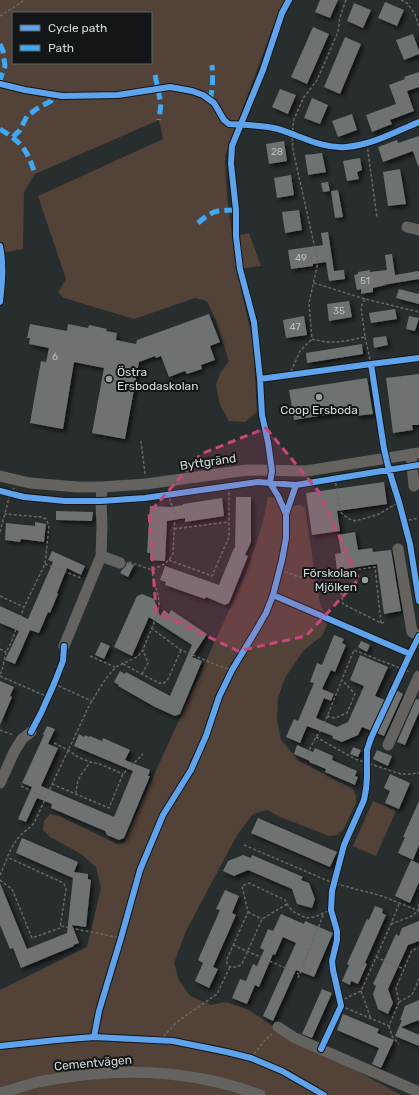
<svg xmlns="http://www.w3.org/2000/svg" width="419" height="1095" font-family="Rubik,sans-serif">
<defs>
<filter id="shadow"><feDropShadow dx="3" dy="3" stdDeviation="2" flood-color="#0009"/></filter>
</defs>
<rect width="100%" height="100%" fill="#282d2d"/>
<path fill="#524237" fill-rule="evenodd" d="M 0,0 L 286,0 L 277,16 L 225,156 L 227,196 L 233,243 L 241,289 L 253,342 L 257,412 L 245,422 L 229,421 L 220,405 L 216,385 L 220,373 L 229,361 L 216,321 L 207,301 L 195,298 L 134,319 L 64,298 L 58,292 L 66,279 L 38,196 L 163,139 L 159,120 L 35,174 L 24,192 L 23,249 L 1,253 L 0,246 ZM 13,13 L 151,13 L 151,63 L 13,63 Z
M 249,233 L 261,266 L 240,269 L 236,236 Z
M 268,497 L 276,498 L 282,507 L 301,505 L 305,508 L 317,589 L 321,606 L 329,620 L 322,636 L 304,650 L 285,678 L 278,698 L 277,720 L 281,740 L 299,761 L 353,789 L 356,796 L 356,803 L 343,830 L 337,835 L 329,836 L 280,817 L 267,810 L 253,814 L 237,835 L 186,931 L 174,963 L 179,980 L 190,996 L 211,1005 L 226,1002 L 249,1010 L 288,1036 L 350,1067 L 401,1095 L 0,1095 L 0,990 L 87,947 L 101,888 L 96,867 L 81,854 L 50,837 L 43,830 L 44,821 L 50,814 L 59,816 L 117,844 L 123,843 L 246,573 L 262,526 Z
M 373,801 L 396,811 L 376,856 L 353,846 Z"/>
<path fill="#6e7372" filter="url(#shadow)" d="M 320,0 L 338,0 L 330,18 L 315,12 Z
M 385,2 L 404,10 L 397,26 L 378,18 Z
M 354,3 L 371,10 L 363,28 L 347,21 Z
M 313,27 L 329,34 L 307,84 L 291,77 Z
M 413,34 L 419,51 L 419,54 L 404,60 L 396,40 Z
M 345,37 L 361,44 L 340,94 L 324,87 Z
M 419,72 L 419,87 L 407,91 L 414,111 L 390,120 L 392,124 L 372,132 L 366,115 L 396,104 L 389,85 L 405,79 L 404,77 Z
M 280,89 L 296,95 L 288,114 L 272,107 Z
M 312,98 L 328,105 L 320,124 L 304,118 Z
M 352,114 L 357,130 L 338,137 L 332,121 Z
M 419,136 L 419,165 L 418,166 L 413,151 L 383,162 L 378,147 L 397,140 L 398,143 Z
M 284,141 L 287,161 L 269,164 L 266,144 Z
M 322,153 L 326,172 L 308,175 L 305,155 Z
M 360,158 L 362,170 L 357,172 L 359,179 L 347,181 L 343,161 Z
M 400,169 L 406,204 L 388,206 L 383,172 Z
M 291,175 L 294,195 L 277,198 L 274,178 Z
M 328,182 L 330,191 L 323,192 L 321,183 Z
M 338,190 L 343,217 L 335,218 L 331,191 Z
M 299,210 L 302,230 L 285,233 L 282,212 Z
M 328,232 L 334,271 L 344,270 L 345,279 L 329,281 L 326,262 L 313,264 L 313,266 L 291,269 L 288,250 L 323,245 L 321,233 Z
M 392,254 L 395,275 L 419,271 L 419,279 L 383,285 L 386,285 L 373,288 L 373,292 L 361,294 L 361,289 L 357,290 L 354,275 L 358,274 L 358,272 L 370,270 L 370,272 L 387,270 L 385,255 Z
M 399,289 L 419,294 L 419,304 L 396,298 Z
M 349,301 L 352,317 L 329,321 L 327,304 Z
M 395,309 L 397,319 L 371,323 L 369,313 Z
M 209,314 L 220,342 L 210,346 L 215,360 L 201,365 L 202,369 L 187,374 L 185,371 L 169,377 L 161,356 L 156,358 L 155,356 L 139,362 L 125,439 L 92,433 L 104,368 L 74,362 L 63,429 L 30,423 L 41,361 L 46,362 L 49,348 L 29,344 L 30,338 L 27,338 L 30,324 L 67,331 L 68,324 L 88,328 L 89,325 L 107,329 L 106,331 L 117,333 L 116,340 L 136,344 L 137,340 Z
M 304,316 L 307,335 L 286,338 L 283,320 Z
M 409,316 L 419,318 L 415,331 L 406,329 Z
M 386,336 L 388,345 L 374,348 L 373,338 Z
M 362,344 L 363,354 L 307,363 L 306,353 Z
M 419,374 L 419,425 L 412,425 L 413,430 L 393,433 L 386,378 Z
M 367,378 L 373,414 L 356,416 L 355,410 L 294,420 L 289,390 Z
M 384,482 L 387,504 L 337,511 L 340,531 L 312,535 L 306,493 Z
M 236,497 L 251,497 L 251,542 L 245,555 L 248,556 L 229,603 L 225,605 L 206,597 L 205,599 L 165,585 L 166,582 L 160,580 L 165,566 L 219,585 L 234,548 L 235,548 Z
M 222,498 L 224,516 L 185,522 L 185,518 L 167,521 L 165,561 L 150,560 L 150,553 L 147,553 L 150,506 L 171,507 L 183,505 L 183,504 Z
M 56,511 L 93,512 L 92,521 L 56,520 Z
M 35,522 L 46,524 L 44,542 L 21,539 L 20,542 L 5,540 L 6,523 L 35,526 Z
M 355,532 L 358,550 L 372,548 L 373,552 L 391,550 L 401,611 L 384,614 L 377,564 L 337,570 L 335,554 L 341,553 L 338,535 Z
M 52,551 L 85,566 L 81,575 L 67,568 L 57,593 L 58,594 L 50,613 L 48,612 L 39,633 L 30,630 L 15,664 L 5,660 L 19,631 L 0,623 L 0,606 L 28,619 L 53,562 L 48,560 Z
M 127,562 L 134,565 L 128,577 L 120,573 L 122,570 L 126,566 Z
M 142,594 L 154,599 L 160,616 L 164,610 L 169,614 L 171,610 L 207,634 L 192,657 L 202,661 L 180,714 L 175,716 L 155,707 L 118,686 L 119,685 L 114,682 L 120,671 L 125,674 L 126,672 L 170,696 L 192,645 L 149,617 L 132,656 L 114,647 L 137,596 Z
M 334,635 L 344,639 L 342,643 L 346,645 L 335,672 L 331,670 L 322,689 L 334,694 L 331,701 L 324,698 L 316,718 L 337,727 L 348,722 L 364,686 L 350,680 L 360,655 L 388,667 L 375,696 L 390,702 L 396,690 L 403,694 L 384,736 L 362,727 L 358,735 L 342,742 L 332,738 L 333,736 L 307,726 L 300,743 L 286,737 L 294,719 L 298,721 L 314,683 L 310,682 L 317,663 L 322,665 Z
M 361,641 L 370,645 L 367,652 L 358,647 Z
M 101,642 L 110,646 L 104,659 L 95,655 Z
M 0,681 L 14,687 L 10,696 L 12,697 L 0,725 Z
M 416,699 L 419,700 L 419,712 L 405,745 L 397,742 Z
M 47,726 L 55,729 L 48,744 L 58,748 L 41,786 L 114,817 L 133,771 L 74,746 L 79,734 L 84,737 L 85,735 L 89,737 L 90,736 L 102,741 L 103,738 L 130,750 L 125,760 L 150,770 L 148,776 L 150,776 L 124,838 L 119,840 L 107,835 L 105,831 L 51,808 L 52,804 L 37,798 L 26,822 L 18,819 L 32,787 L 22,783 L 44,735 L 43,734 Z
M 297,745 L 313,752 L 315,748 L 333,756 L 332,760 L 357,771 L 355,776 L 358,777 L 355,785 L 325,772 L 326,769 L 309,762 L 310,761 L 294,754 Z
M 353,747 L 361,750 L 358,757 L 350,754 Z
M 377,750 L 392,756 L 388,766 L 373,759 Z
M 390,774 L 410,783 L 399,809 L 385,803 L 390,791 L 384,788 Z
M 419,801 L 419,845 L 413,860 L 398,853 L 405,837 L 403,837 Z
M 258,818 L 337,852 L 330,867 L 251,833 Z
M 22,838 L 78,862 L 74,872 L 88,874 L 88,879 L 91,880 L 86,927 L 72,925 L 79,943 L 73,945 L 74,946 L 21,968 L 13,948 L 10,949 L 0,925 L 0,883 L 27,949 L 67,933 L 73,878 L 16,853 Z
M 243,855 L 251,858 L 252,855 L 303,877 L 301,880 L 309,883 L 315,899 L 312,908 L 297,904 L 292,889 L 248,870 L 234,876 L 223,871 L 228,861 Z
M 411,860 L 419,864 L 419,882 L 410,903 L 395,896 Z
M 225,890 L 239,896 L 232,913 L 236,915 L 213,967 L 218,969 L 209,988 L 195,981 L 203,963 L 198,960 L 220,910 L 216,909 Z
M 375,906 L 383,909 L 382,913 L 386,915 L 365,963 L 367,964 L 358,984 L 351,981 L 350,985 L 342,981 L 349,965 L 347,964 L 367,919 L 369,920 Z
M 281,914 L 304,924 L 305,921 L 333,933 L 314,977 L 296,970 L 273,1021 L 263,1016 L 296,943 L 283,937 L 275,955 L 273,954 L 259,987 L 255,985 L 247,1004 L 232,998 L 240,979 L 246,981 L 253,964 L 257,966 L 264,950 L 260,948 L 268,929 L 273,931 Z
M 419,921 L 419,941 L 408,945 L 388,989 L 393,1003 L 388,1014 L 378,1009 L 373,994 L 376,986 L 373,984 L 396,934 L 399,936 L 402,928 Z
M 322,989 L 332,993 L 312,1038 L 302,1034 Z
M 419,1000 L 419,1020 L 401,1027 L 419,1035 L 419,1046 L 395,1036 L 402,1020 L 400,1020 L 405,1006 Z
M 343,1014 L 379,1029 L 377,1033 L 394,1040 L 381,1068 L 372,1064 L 379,1048 L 337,1030 Z"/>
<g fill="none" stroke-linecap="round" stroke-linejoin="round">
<path stroke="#686866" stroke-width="1.5" stroke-dasharray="3 2" stroke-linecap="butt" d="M 346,0 L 340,17 L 338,32 L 322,69 L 317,80 L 304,97 L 294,119 L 292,134 L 293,150 L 318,262 L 309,303 L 312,339 C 334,345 344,341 365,337 L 361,307 L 365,299
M 401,0 L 407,3 L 415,14 L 419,27
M 0,16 L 13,8 L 24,0
M 367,144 L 377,218
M 314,283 L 365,299 L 419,312
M 365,337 L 371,364
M 289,376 L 300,351 L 312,339
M 141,441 L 145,474
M 335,478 L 340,512 L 349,519 L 356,521 L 379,514 L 399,502
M 404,521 L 419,518
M 174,529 L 228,522
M 0,532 L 10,494 L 14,488
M 169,560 L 212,576 L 229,537 L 229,486
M 129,562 L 152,570 C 161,566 170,562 173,553 L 175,514 L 168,495
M 45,564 L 81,578
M 280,570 L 299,577 L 310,577 L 375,567 L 381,623 L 343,604 L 338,573
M 417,591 L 419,591
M 0,596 L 24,607
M 381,623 L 386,622
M 151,628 L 181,650 L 219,666 L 232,670
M 0,649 L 6,652
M 90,656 L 115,667
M 123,664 L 159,683 L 164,683 L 168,679 L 181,650
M 0,674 L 2,671 L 6,652 L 11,643 L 24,607 L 45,564 L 49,526 L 46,519 L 41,517 L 5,514
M 142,674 L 148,663 L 143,650
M 0,676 L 48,697
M 54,684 L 92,701
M 327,716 L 335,718 L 347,713 L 355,694 L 342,680
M 0,730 L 13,735
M 316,737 L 355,759 L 401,774 L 410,774 L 419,773
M 54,743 L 68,750 L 78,757 L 90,762 L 100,764 L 123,774
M 307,754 L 316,737 L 322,729 L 354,650 L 410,672
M 52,784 L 109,808 L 123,774 L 143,754
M 21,786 L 46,798
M 76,794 C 77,776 81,776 90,762
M 244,845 L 333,883 L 382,896 L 419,911
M 0,875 C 5,865 9,850 16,841 C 20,834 28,830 34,823 L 88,708 C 95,696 105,678 114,669 C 124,660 136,662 143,650 C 147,638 160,613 159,601 C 158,591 153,581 152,570
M 0,880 L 12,889 L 32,938 L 60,928 L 66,889 L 64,884 L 59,881 L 9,858
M 287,904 L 262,919 L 242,964 L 237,967 L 230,967 L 227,964 L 227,959 L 248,912 L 242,886 L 249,883 L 285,900 L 289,907 L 294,912 L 306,918 L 314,917 L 331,910
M 248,912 L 262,919
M 391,924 L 412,916 L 418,911 L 419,904
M 61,926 L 121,938
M 233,945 L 299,974
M 376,957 L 404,969
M 298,978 L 324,913
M 361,991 L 371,1019
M 340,1001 L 361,991 L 391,924 L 399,904
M 399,1002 L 412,995 L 419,979
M 341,1006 L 389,1026 L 399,1002 L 396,988 L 412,950 L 419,948
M 389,1026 L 392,1036 L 399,1044
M 160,1040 L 177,1022 L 217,994 L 230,967
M 251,1058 L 265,1040 L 272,1034"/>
<path stroke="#646360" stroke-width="11" d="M 407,227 L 419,230
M 411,454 L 414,486
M 0,476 L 30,483 L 77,487 L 102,487 L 146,484 L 247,470 L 306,471 L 419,453
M 398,549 L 411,626 L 412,632 L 419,636
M 101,556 L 120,563
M 64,646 L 101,556 L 102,526 L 101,501 L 102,487
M 388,745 L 419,676
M 0,783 L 14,752 L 22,739 L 31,732
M 278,1027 L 295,1038 L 419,1092
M 0,1093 C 13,1090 25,1085 38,1082 C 112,1067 188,1068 260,1095"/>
<path stroke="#3fa9f5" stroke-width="5" stroke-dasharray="10 5" stroke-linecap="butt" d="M 0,44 L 3,51 L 5,66 L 0,80
M 155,75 L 161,104 L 159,120
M 210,100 C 213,88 213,78 212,65
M 0,129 C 22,143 27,149 35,174
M 13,137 L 20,130 L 27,116 L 38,108 L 51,101 L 54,94
M 198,223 C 213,210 217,210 236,210"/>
<defs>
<path id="cycleway" d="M 0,84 L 25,90 L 62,96 L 118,95 L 170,87 L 192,91 L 203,95 L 214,103 L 224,120 L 229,124 C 244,125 264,125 278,129 C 301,136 322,149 346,147 C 372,145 395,132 419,122
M 0,246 C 4,265 2,284 0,302
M 371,364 L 384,449 L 389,470 L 399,502 L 410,544 L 419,601
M 260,379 L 371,364 L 419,358
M 0,491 L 24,497 L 65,501 L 101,501 L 145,498 L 258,482 L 296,485
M 286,514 L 278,496 L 270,483 L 272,471 L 268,442 L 262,415 L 260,379 L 254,322 L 240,269 L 236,236 L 236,210 L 231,164 L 232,146 L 263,70 L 282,13 L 289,0
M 273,595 L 410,654
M 31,732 L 41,713 L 54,684 L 63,661 L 64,646
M 94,1037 L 99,1011 L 121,938 L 140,870 L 163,815 L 191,770 L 206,736 L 219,697 L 232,670 L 255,632 L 266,613 L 273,595 L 282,560 L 286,538 L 286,514 L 296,485 L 419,465
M 0,1046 L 57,1040 L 94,1037 L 173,1041 L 227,1052 L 251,1058 L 282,1071 L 324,1095
M 321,1049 L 341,1006 L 340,1001 L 333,970 L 332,961 L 337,940 L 337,931 L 331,910 L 332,891 L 344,845 L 364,800 L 366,789 L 367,778 L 367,750 L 371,738 L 410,654 L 419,636"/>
</defs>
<use href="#cycleway" stroke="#121616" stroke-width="8"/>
<use href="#cycleway" stroke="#60a3ed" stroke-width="6"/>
</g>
<path fill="#c6487a" fill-opacity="0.2" stroke="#c6487a" stroke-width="3" stroke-dasharray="8 5" stroke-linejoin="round" d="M 266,428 L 319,492 L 359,579 L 306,636 L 238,651 L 156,612 L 149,513 L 201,454 Z"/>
<g fill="#989d9d" stroke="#121616" stroke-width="1.5">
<circle cx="109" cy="379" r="4"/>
<circle cx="319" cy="397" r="4"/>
<circle cx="365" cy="580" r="4"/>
</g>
<g text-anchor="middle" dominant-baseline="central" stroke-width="4" stroke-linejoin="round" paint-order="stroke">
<g font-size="10" fill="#bac0bf">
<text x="277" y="152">28</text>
<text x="301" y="258">49</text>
<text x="365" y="281">51</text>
<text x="339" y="311">35</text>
<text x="295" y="327">47</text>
<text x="55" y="357">6</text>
</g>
<g font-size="12" fill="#d4dad9" stroke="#121616" text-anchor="start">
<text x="117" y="372">Östra<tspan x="117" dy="14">Ersbodaskolan</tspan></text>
<text x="319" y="410" text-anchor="middle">Coop Ersboda</text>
<text x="357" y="573" text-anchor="end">Förskolan<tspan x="357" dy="14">Mjölken</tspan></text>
</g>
<g font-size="12" fill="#d4dad9" stroke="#121616">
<text transform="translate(208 462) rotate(-8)">Byttgränd</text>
<text transform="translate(93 1063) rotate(-5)">Cementvägen</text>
</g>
</g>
<rect x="12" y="12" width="140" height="52" fill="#121616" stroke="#606464"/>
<rect x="20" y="25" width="20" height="6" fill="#60a3ed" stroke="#606464"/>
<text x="48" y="32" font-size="12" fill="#d4dad9">Cycle path</text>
<rect x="20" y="45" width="20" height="6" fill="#3fa9f5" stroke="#606464"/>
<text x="48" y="52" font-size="12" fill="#d4dad9">Path</text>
</svg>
